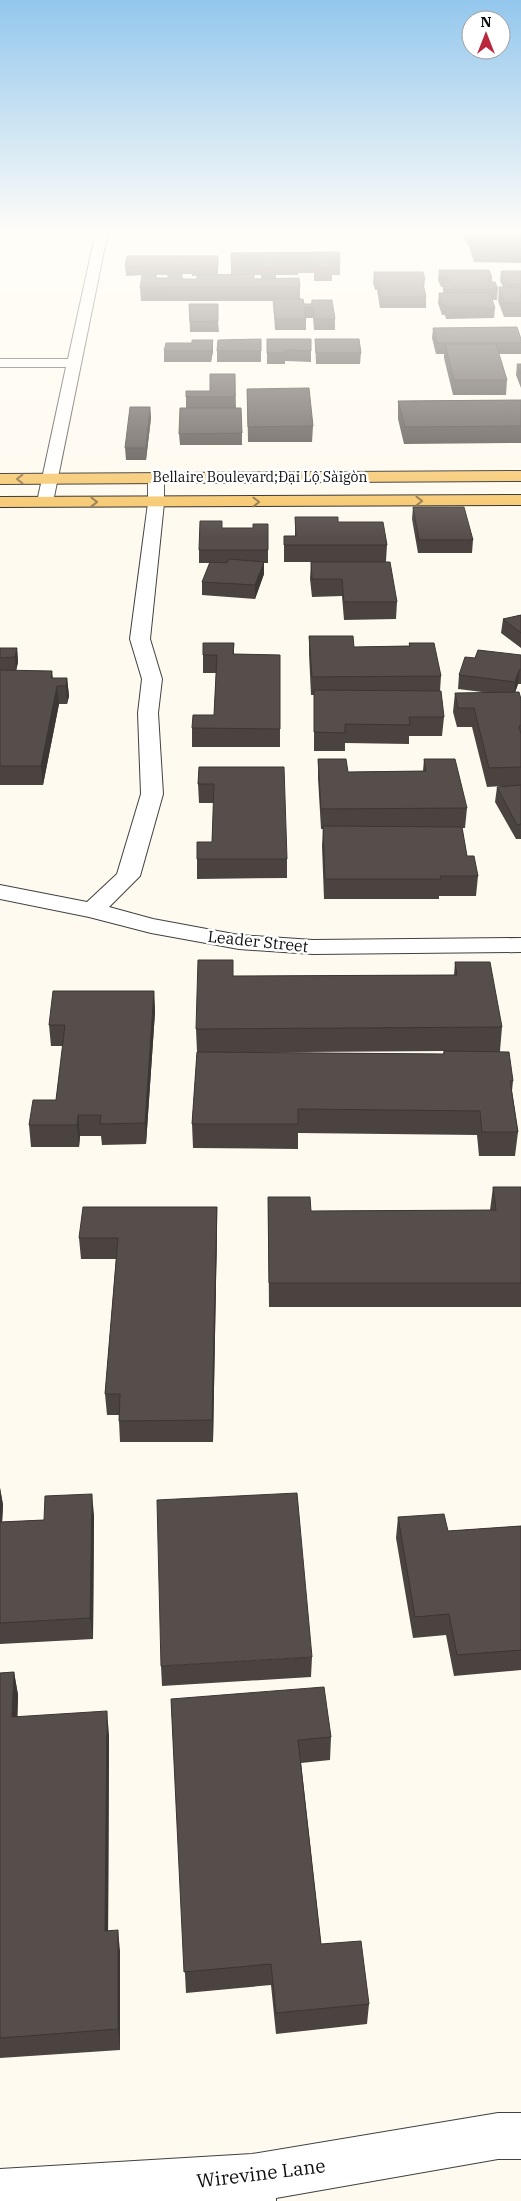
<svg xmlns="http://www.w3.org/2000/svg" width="521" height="2201" font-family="'IBM Plex Serif',serif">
<rect width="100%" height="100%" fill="#fffaef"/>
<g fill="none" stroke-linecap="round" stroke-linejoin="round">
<defs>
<path id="minor" d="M 96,231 L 108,231 L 53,502 L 51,505 L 39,505 L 37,502 L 66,367 L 0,367 L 0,359 L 68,359 Z
M 156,473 L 162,475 L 164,478 L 164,503 L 150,639 L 162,679 L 158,713 L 163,794 L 140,876 L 109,907 L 153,919 L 239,935 L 313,940 L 521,938 L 521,952 L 313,954 L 239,949 L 151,933 L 89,917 L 0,899 L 0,885 L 87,902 L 117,874 L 141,794 L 138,713 L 142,679 L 130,639 L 148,503 L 148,478 L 150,475 Z
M 498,2113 L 521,2113 L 521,2159 L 498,2159 L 276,2198 L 276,2201 L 0,2201 L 0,2169 L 252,2154 Z"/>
<path id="primary" d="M 521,471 L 521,481 L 0,484 L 0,474 Z
M 521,495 L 521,505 L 0,507 L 0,497 Z"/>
</defs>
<use href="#minor" stroke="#414141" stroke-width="2"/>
<use href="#primary" stroke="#1f1f1f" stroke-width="2"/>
<use href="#minor" fill="#fff" fill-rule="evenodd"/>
<use href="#primary" fill="#f6c567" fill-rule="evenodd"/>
</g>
<path fill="#4a4340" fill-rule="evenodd" d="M 463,231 L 521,231 L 521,263 L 474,262 L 470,250 L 470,247 L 469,247 L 463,235 Z
M 231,253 L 340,262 L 340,275 L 332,275 L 332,281 L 314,281 L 314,273 L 298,273 L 298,275 L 276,275 L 276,279 L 300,287 L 300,299 L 304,304 L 311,304 L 312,300 L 335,319 L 335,330 L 314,330 L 313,318 L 306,318 L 306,330 L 275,330 L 273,301 L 141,301 L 140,288 L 142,275 L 126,276 L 125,266 L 218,256 L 218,274 L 231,274 ZM 178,274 L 192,274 L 192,276 L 197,276 L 197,279 L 183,279 ZM 156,275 L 168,275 L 168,278 L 157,278 ZM 254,275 L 261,275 L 261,279 L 254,279 Z
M 439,270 L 492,277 L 492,282 L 498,289 L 497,300 L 492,300 L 495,308 L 494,318 L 446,319 L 445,315 L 442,315 L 438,303 L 439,293 L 443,293 L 443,287 L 441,287 L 438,280 Z
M 501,271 L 521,271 L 521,317 L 504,317 L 498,301 L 499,287 L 503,287 L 500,281 Z
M 374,272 L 425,279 L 424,288 L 426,297 L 426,308 L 380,308 L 377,290 L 375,290 L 373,283 Z
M 189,304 L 218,321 L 219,332 L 190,332 Z
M 433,328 L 521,339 L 521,354 L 499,354 L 507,380 L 506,395 L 453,395 L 444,358 L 444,354 L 436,354 L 432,338 Z
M 261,339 L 261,362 L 217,362 L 217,351 Z
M 267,339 L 311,351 L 311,362 L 285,361 L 285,364 L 267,364 Z
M 315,339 L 361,353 L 360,364 L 316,364 Z
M 192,343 L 213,351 L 211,362 L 164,362 L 164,351 Z
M 517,364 L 521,364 L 521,388 L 516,375 Z
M 235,374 L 236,408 L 242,433 L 242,445 L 180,445 L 179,434 L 186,408 L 186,397 L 210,391 Z
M 247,389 L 313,426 L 312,442 L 248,442 Z
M 521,400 L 521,443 L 404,444 L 398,419 L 398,401 Z
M 150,407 L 151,418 L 146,460 L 126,460 L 125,448 Z
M 413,507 L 473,540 L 472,553 L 418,553 L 412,519 Z
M 295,517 L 338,522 L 387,545 L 386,561 L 397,602 L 396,619 L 344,620 L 342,596 L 312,597 L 310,579 L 311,562 L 284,562 L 284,536 L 295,536 Z
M 222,521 L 222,528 L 253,528 L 268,524 L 268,563 L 264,563 L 264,574 L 255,599 L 202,595 L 202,582 L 210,563 L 199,563 L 199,550 Z
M 521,615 L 521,648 L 501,633 L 503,619 Z
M 309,636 L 354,647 L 409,646 L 409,643 L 441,676 L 440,691 L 444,717 L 442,736 L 409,736 L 409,744 L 345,743 L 345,751 L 314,751 L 314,695 L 311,695 L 309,654 Z
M 234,643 L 234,654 L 280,655 L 280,747 L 192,747 L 192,728 L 214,715 L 216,673 L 203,673 L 203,655 Z
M 0,648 L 17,648 L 18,662 L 16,671 L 52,671 L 53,678 L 67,678 L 69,696 L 67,704 L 59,704 L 43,785 L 0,785 Z
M 521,655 L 521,684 L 518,684 L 515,692 L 521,699 L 521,839 L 516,839 L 495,802 L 497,787 L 503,786 L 487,787 L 472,727 L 457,727 L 453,712 L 455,693 L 490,693 L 458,689 L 459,675 L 475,658 Z
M 318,759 L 348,772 L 423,771 L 424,759 L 467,808 L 465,828 L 462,828 L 467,856 L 478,876 L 476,896 L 439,896 L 439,899 L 324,899 L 322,846 L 323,829 L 321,829 L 318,778 Z
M 199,767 L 287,859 L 287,878 L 197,879 L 197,859 L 212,842 L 214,803 L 199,803 L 198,784 Z
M 233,960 L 233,976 L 454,975 L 455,962 L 502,1027 L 500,1051 L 513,1081 L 512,1091 L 518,1132 L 515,1156 L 479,1156 L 477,1135 L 298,1133 L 298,1149 L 193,1148 L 192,1124 L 197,1052 L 196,1029 ZM 444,1051 L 443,1054 L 216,1052 L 306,1052 Z
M 154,991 L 155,1012 L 146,1144 L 102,1145 L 101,1136 L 80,1136 L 79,1147 L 31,1147 L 29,1125 L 56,1100 L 63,1046 L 51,1046 L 49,1025 Z
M 493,1187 L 521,1187 L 521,1307 L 269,1307 L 268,1197 L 311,1211 L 490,1210 Z
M 217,1207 L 217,1229 L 213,1442 L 120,1442 L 119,1421 L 119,1415 L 107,1415 L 105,1394 L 116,1259 L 81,1259 L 79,1238 Z
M 0,1488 L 3,1505 L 2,1522 L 44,1520 L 94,1515 L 93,1639 L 0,1644 Z
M 398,1517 L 448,1531 L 521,1526 L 521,1670 L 454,1676 L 446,1635 L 413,1638 L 396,1538 Z
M 312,1657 L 311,1677 L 162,1686 L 161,1666 Z
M 14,1672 L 18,1695 L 17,1717 L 109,1735 L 108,1931 L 120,1951 L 120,2050 L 0,2058 L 0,1673 Z
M 171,1699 L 331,1737 L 330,1760 L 301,1763 L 321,1944 L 369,2004 L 367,2024 L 276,2034 L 271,1985 L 186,1993 Z"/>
<path fill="#3c3734" d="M 213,340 L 213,351 L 211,362 L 211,351 Z
M 150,407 L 151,418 L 146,460 L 146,448 Z
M 264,562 L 264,574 L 255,599 L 255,585 Z
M 17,648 L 18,662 L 16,671 L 15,657 Z
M 519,670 L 518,684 L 514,696 L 515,682 Z
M 67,678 L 69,696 L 67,704 L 66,686 Z
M 57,686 L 59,704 L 43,785 L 41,766 Z
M 154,991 L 155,1012 L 146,1144 L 145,1123 Z
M 78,1115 L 80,1136 L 79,1147 L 77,1125 Z
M 217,1207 L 217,1229 L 213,1442 L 212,1420 Z
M 0,1488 L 3,1505 L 1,1544 L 0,1538 Z
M 92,1494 L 94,1515 L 93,1639 L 90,1618 Z
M 14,1672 L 18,1695 L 17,1740 L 12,1717 Z
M 107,1711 L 109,1735 L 108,1952 L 105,1931 Z
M 118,1930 L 120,1951 L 120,2050 L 118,2029 Z"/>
<path fill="#564e4a" stroke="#3c3734" d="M 468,231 L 521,231 L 521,234 L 470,234 Z
M 471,238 L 521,238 L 521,250 L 475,249 Z
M 339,252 L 340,262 L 332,262 L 332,268 L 314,268 L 314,260 L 298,260 L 298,262 L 276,262 L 276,268 L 261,268 L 261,262 L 231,262 L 231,253 Z
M 127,256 L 218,256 L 218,266 L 192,266 L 192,264 L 125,266 Z
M 439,270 L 489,270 L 492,277 L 487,277 L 489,282 L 495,282 L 498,289 L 446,290 L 443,282 L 449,282 L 447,277 L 441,277 Z
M 501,271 L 521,271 L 521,284 L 508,284 Z
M 374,272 L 423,272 L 425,279 L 422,279 L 426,297 L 381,297 L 378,280 L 375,280 Z
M 168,274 L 182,274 L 182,279 L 197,279 L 197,275 L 254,274 L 254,279 L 299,278 L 300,287 L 140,288 L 142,275 L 156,275 L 156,278 L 168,278 Z
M 499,287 L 521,288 L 521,303 L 505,303 Z
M 439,293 L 490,293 L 495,308 L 447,308 L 445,305 L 442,305 Z
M 273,299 L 303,299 L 304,304 L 312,304 L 312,300 L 332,300 L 335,319 L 314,319 L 313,307 L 304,308 L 306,319 L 275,319 Z
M 189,304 L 218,304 L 218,321 L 190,322 Z
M 517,327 L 521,339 L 521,343 L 437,343 L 433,328 Z
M 261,339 L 261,351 L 217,351 L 218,340 Z
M 267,339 L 311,339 L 311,351 L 285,350 L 285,353 L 267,353 Z
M 315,339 L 359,339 L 361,353 L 316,353 Z
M 192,340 L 213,340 L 211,351 L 164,351 L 166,343 L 192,343 Z
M 445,344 L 496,344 L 507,380 L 454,380 Z
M 517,364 L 521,364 L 521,374 Z
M 210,374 L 235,374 L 235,397 L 186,397 L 186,391 L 210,391 Z
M 309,388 L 313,426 L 248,427 L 247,389 Z
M 521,400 L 521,426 L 405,427 L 398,401 Z
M 130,407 L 150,407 L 146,448 L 125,448 Z
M 180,408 L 241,408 L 242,433 L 179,434 Z
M 413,507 L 464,507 L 473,540 L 419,540 Z
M 295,517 L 338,517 L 338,522 L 383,522 L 387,545 L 284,545 L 284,536 L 296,536 Z
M 200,521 L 222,521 L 222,528 L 253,528 L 253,524 L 268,524 L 268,550 L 199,550 Z
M 229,559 L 264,562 L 255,585 L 202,582 L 210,562 L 227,563 Z
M 311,562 L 390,562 L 397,602 L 344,602 L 342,579 L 312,579 Z
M 521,615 L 521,633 L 503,619 Z
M 309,636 L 353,636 L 354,647 L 410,646 L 409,643 L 434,643 L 441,676 L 312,677 Z
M 203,643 L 234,643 L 233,654 L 280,655 L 280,729 L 192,728 L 193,715 L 214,715 L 217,655 L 203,655 Z
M 0,648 L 17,648 L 15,657 L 0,658 Z
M 478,650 L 521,655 L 521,670 L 519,670 L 515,682 L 459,675 L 465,657 L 475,658 Z
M 0,670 L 52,671 L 51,678 L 67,678 L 66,686 L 57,686 L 41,766 L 0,766 Z
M 314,690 L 441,691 L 444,717 L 409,717 L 410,725 L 345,724 L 345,733 L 314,732 Z
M 519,692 L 521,699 L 521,726 L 519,726 L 521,734 L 521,767 L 489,768 L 474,708 L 458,708 L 455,693 Z
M 318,759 L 346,759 L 348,772 L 426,771 L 424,759 L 455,759 L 467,808 L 321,809 Z
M 199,767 L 284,767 L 287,859 L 197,859 L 197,842 L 212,842 L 214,784 L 198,784 Z
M 521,785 L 521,824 L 517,825 L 497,787 Z
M 323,826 L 462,827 L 467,856 L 474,856 L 478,876 L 440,876 L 441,879 L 325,879 Z
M 198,960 L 233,960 L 233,976 L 457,975 L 455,962 L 490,962 L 502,1027 L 196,1029 Z
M 53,991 L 154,991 L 145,1123 L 100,1124 L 101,1115 L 78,1115 L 77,1125 L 29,1125 L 33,1100 L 56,1100 L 65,1025 L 49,1025 Z
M 444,1051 L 509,1052 L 513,1081 L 510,1081 L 518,1132 L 482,1132 L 480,1111 L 298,1109 L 298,1124 L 192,1124 L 197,1052 L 444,1054 Z
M 493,1187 L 521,1187 L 521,1283 L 269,1283 L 268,1197 L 310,1197 L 311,1211 L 496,1210 Z
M 83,1207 L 217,1207 L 212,1420 L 119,1421 L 120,1394 L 105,1394 L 118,1238 L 79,1238 Z
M 297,1493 L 312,1657 L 161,1666 L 157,1500 Z
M 92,1494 L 90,1618 L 0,1623 L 0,1522 L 44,1520 L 45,1496 Z
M 444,1514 L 448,1531 L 521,1526 L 521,1650 L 457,1655 L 449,1614 L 415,1617 L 398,1517 Z
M 14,1672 L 12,1717 L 107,1711 L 105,1931 L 118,1930 L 118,2029 L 0,2038 L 0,1673 Z
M 324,1687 L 331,1737 L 298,1740 L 321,1944 L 361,1941 L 369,2004 L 276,2013 L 271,1964 L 184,1972 L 171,1699 Z"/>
<defs><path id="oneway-chevron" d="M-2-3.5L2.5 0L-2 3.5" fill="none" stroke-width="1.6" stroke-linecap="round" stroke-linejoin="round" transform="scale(1.25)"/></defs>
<g stroke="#8e733f">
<use href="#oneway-chevron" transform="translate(20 479) rotate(180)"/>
<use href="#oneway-chevron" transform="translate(419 501)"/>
<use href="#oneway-chevron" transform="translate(94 502)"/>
<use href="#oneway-chevron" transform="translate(256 502)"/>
</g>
<linearGradient id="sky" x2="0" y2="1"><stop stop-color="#93c7ed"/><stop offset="0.43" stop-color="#fffdf8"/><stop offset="1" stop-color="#fffdf8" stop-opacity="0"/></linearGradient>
<rect width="521" height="539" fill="url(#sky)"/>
<g text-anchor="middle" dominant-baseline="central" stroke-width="5" stroke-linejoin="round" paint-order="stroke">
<g font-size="14" fill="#0e0e0e" stroke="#fff">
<text x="260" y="477">Bellaire Boulevard;Đại Lộ Sàigòn</text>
</g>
<g font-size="16" fill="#0e0e0e" stroke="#fff">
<text transform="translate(258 941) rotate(6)">Leader Street</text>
</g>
<g font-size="19" fill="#0e0e0e" stroke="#fff">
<text transform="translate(261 2173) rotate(-7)">Wirevine Lane</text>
</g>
</g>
<g transform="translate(486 35)"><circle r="24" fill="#ffffff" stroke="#9f9f9f"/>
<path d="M0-4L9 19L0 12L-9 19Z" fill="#bb283e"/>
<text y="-8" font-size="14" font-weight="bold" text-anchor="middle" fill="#0e0e0e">N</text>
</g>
</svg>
